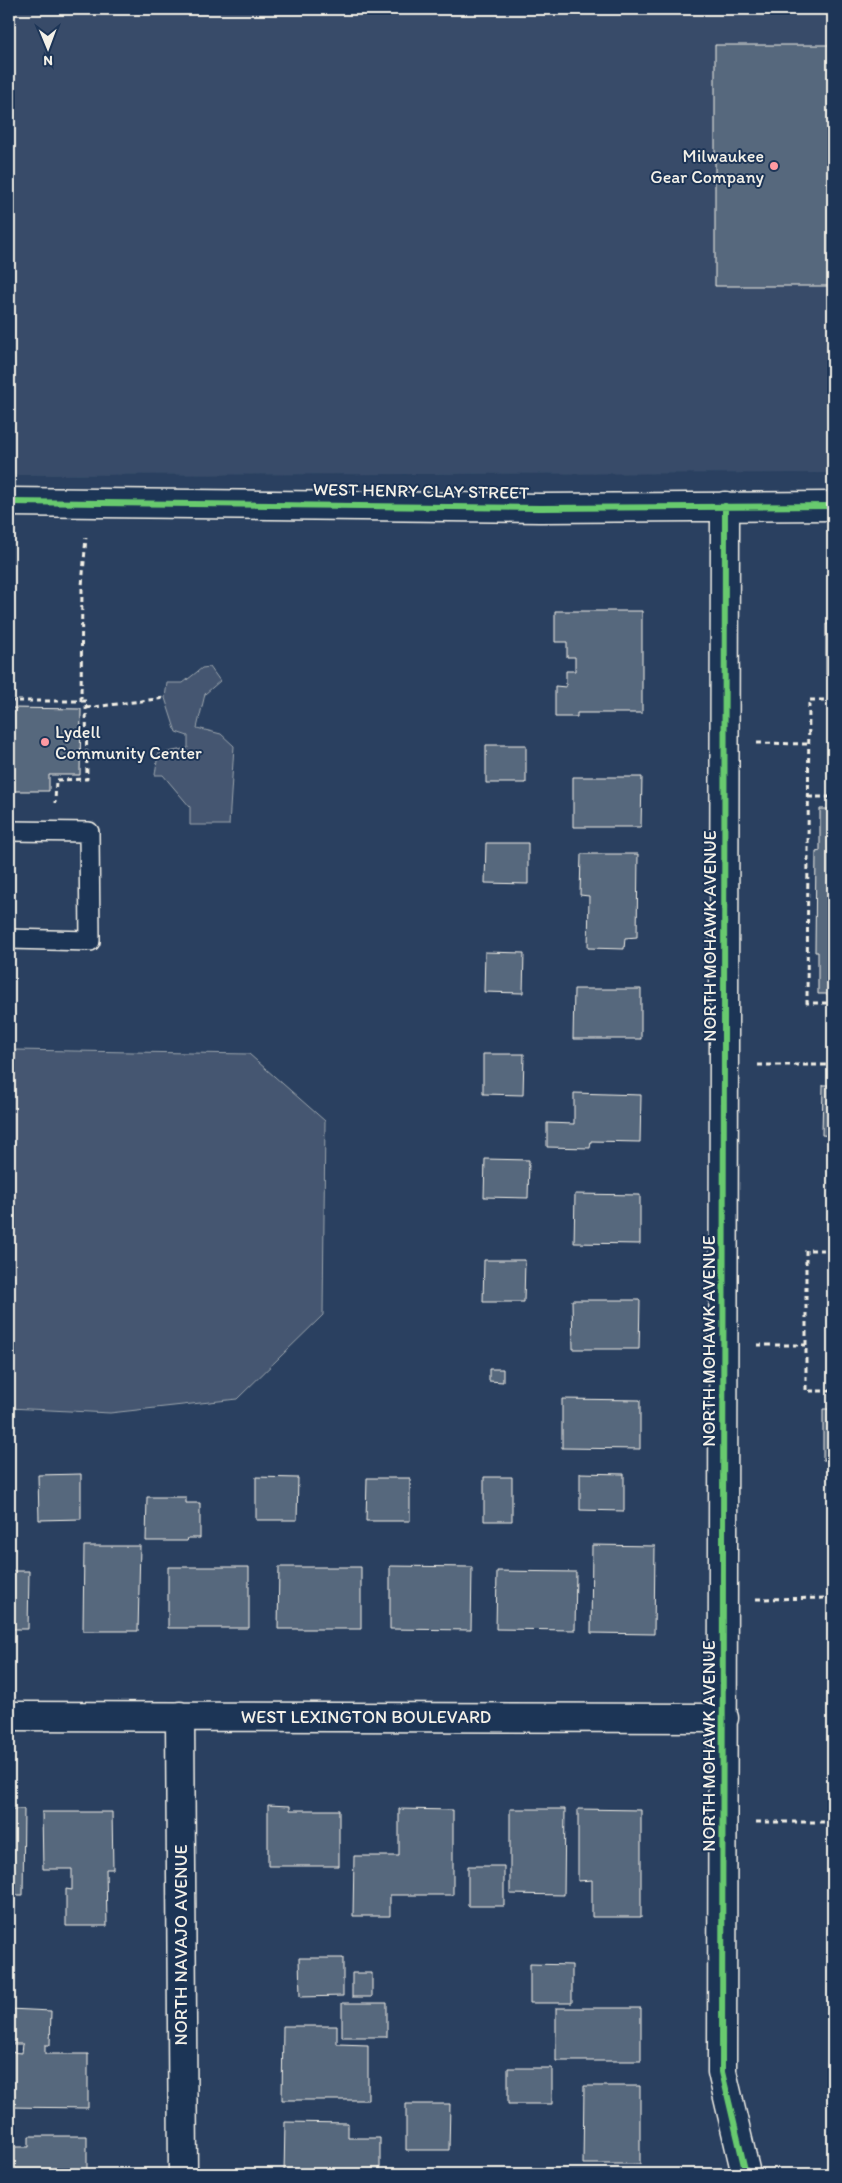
<svg xmlns="http://www.w3.org/2000/svg" width="842" height="2183" font-family="Itim,sans-serif">
<rect width="100%" height="100%" fill="#2a4060"/>
<filter id="ink" filterUnits="userSpaceOnUse"><feTurbulence type="fractalNoise" baseFrequency=".02" numOctaves="2"/><feDisplacementMap in="SourceGraphic" scale="10" xChannelSelector="R" yChannelSelector="G"/><feConvolveMatrix kernelMatrix="1 2 1 2 8 2 1 2 1" color-interpolation-filters="sRGB"/></filter>
<g filter="url(#ink)">
<path fill="#374c69" d="M 9,9 L 833,9 L 833,473 L 9,475 Z"/>
<path fill="#445771" stroke="#9ca4ac" d="M 210,667 L 220,681 L 205,694 L 197,728 L 221,734 L 234,746 L 229,825 L 190,825 L 190,807 L 163,775 L 155,775 L 158,754 L 188,748 L 188,736 L 176,732 L 165,698 L 167,683 L 183,683 L 202,668 Z
M 16,1050 L 249,1054 L 325,1121 L 323,1315 L 237,1399 L 110,1413 L 9,1408 L 9,1099 Z"/>
<path fill="#56677d" stroke="#f4f1e8" d="M 715,45 L 833,45 L 833,286 L 715,286 Z
M 555,611 L 642,611 L 642,713 L 577,713 L 577,717 L 555,717 L 555,686 L 566,687 L 566,671 L 575,671 L 575,657 L 567,657 L 567,642 L 555,642 Z
M 826,624 L 833,624 L 833,675 L 826,675 Z
M 9,708 L 81,709 L 80,775 L 49,775 L 49,791 L 9,791 Z
M 486,745 L 526,745 L 526,783 L 486,783 Z
M 573,777 L 642,777 L 641,827 L 573,827 Z
M 820,809 L 833,809 L 833,994 L 818,994 L 818,952 L 815,952 L 816,852 L 820,851 Z
M 486,843 L 528,843 L 528,884 L 485,883 Z
M 581,854 L 638,854 L 637,937 L 625,938 L 624,949 L 588,948 L 589,896 L 580,895 Z
M 485,952 L 524,953 L 523,993 L 484,992 Z
M 574,989 L 641,989 L 641,1039 L 573,1039 Z
M 483,1054 L 524,1054 L 523,1095 L 483,1094 Z
M 823,1085 L 833,1085 L 833,1136 L 822,1135 Z
M 574,1093 L 641,1095 L 640,1142 L 591,1141 L 590,1148 L 547,1147 L 547,1123 L 574,1124 Z
M 485,1159 L 529,1160 L 528,1198 L 484,1197 Z
M 575,1194 L 640,1195 L 640,1244 L 574,1243 Z
M 484,1260 L 525,1260 L 524,1302 L 483,1302 Z
M 572,1300 L 640,1300 L 639,1349 L 573,1349 Z
M 489,1369 L 503,1369 L 503,1382 L 489,1381 Z
M 562,1399 L 640,1400 L 640,1449 L 562,1448 Z
M 823,1409 L 833,1409 L 833,1460 L 823,1460 Z
M 580,1473 L 624,1474 L 624,1511 L 580,1510 Z
M 81,1474 L 81,1519 L 39,1520 L 38,1475 Z
M 256,1477 L 298,1478 L 297,1520 L 256,1520 Z
M 484,1477 L 512,1477 L 512,1521 L 484,1521 Z
M 367,1478 L 410,1478 L 410,1521 L 366,1521 Z
M 147,1497 L 186,1497 L 186,1503 L 200,1503 L 200,1538 L 188,1538 L 187,1541 L 146,1541 Z
M 592,1545 L 655,1546 L 654,1634 L 591,1633 Z
M 84,1546 L 140,1546 L 138,1631 L 83,1631 Z
M 390,1566 L 472,1567 L 471,1630 L 390,1629 Z
M 168,1567 L 249,1567 L 249,1628 L 168,1628 Z
M 279,1567 L 361,1567 L 361,1629 L 278,1629 Z
M 9,1571 L 29,1571 L 28,1629 L 9,1629 Z
M 497,1571 L 576,1572 L 575,1630 L 496,1629 Z
M 268,1805 L 290,1806 L 290,1810 L 339,1810 L 339,1866 L 268,1866 Z
M 9,1809 L 24,1809 L 23,1895 L 9,1895 Z
M 399,1809 L 453,1810 L 453,1895 L 390,1895 L 390,1916 L 353,1916 L 354,1856 L 399,1856 Z
M 510,1809 L 565,1809 L 564,1895 L 510,1894 Z
M 578,1809 L 641,1810 L 641,1917 L 592,1917 L 592,1880 L 578,1881 Z
M 42,1812 L 112,1812 L 113,1869 L 106,1869 L 107,1926 L 66,1926 L 66,1889 L 72,1890 L 72,1869 L 43,1869 Z
M 468,1866 L 504,1866 L 504,1906 L 468,1906 Z
M 299,1958 L 343,1958 L 343,1996 L 300,1997 Z
M 530,1964 L 572,1965 L 572,2003 L 530,2003 Z
M 352,1973 L 372,1973 L 372,1997 L 352,1997 Z
M 342,2003 L 387,2003 L 387,2037 L 342,2037 Z
M 556,2008 L 641,2008 L 641,2061 L 556,2061 Z
M 9,2009 L 51,2011 L 50,2045 L 45,2045 L 45,2054 L 88,2054 L 88,2108 L 9,2107 L 9,2052 L 22,2053 L 23,2044 L 9,2044 Z
M 283,2026 L 337,2026 L 337,2044 L 368,2045 L 368,2100 L 282,2100 Z
M 508,2068 L 552,2068 L 552,2104 L 508,2104 Z
M 584,2086 L 640,2086 L 640,2164 L 583,2164 Z
M 406,2104 L 450,2104 L 449,2150 L 406,2150 Z
M 285,2122 L 348,2123 L 348,2138 L 380,2138 L 380,2174 L 284,2174 Z
M 29,2136 L 87,2136 L 87,2174 L 9,2174 L 9,2147 L 29,2147 Z"/>
<g fill="none" stroke-linecap="round" stroke-linejoin="round">
<defs>
<path id="service" d="M 9,831 L 89,832 L 90,941 L 9,939"/>
<path id="minor" d="M 9,502 L 540,508 L 833,506
M 725,506 L 722,2072 L 746,2174
M 9,1716 L 724,1718
M 180,1716 L 183,2174"/>
</defs>
<use href="#service" stroke="#f4f1e8" stroke-width="22"/>
<use href="#minor" stroke="#f4f1e8" stroke-width="31"/>
<path stroke="#f4f1e8" stroke-width="3" stroke-dasharray="5 4" stroke-linecap="butt" d="M 833,700 L 809,700 L 807,1003 L 833,1003
M 9,701 L 86,701 L 87,779 L 56,780 L 55,803
M 81,701 L 82,586 L 86,537
M 86,708 L 165,698
M 757,743 L 808,744
M 808,797 L 833,797
M 758,1065 L 833,1065
M 833,1250 L 806,1250 L 806,1391 L 833,1391
M 757,1345 L 806,1345
M 756,1599 L 833,1598
M 756,1822 L 833,1822"/>
<use href="#service" stroke="#1d3557" stroke-width="19"/>
<use href="#minor" stroke="#1d3557" stroke-width="28"/>
<defs>
<path id="cycleway" d="M 9,502 L 540,508 L 833,506
M 725,506 L 722,2072 L 746,2174"/>
</defs>
<use href="#cycleway" stroke="#1d3557" stroke-width="9"/>
<use href="#cycleway" stroke="#67ca6e" stroke-width="6"/>
</g>
</g>
<g fill="#ff9aa2" stroke="#1d3557" stroke-width="2">
<circle cx="774" cy="166" r="5"/>
<circle cx="45" cy="742" r="5"/>
</g>
<g text-anchor="middle" dominant-baseline="central" stroke-width="4" stroke-linejoin="round" paint-order="stroke">
<g font-size="18" fill="#f4f1e8" stroke="#1d3557" text-anchor="end">
<text x="764" y="156">Milwaukee<tspan x="764" dy="21">Gear Company</tspan></text>
<text x="55" y="732" text-anchor="start">Lydell<tspan x="55" dy="21">Community Center</tspan></text>
</g>
<g font-size="18" fill="#f4f1e8" stroke="#1d3557">
<text transform="translate(421 491) rotate(1)">WEST HENRY CLAY STREET</text>
<text transform="translate(710 936) rotate(-90)">NORTH MOHAWK AVENUE</text>
<text transform="translate(709 1341) rotate(-90)">NORTH MOHAWK AVENUE</text>
<text x="366" y="1717">WEST LEXINGTON BOULEVARD</text>
<text transform="translate(709 1746) rotate(-90)">NORTH MOHAWK AVENUE</text>
<text transform="translate(181 1945) rotate(-90)">NORTH NAVAJO AVENUE</text>
</g>
</g>
<rect width="842" height="2183" fill="none" stroke="#1d3557" stroke-width="30"/>
<rect x="15" y="15" width="812" height="2153" fill="none" stroke="#f4f1e8" stroke-width="2" filter="url(#ink)"/>
<g transform="translate(48 48) rotate(179)" stroke="#1d3557" stroke-width="4" paint-order="stroke">
<path d="M0-4L9 19L0 12L-9 19Z" fill="#f4f1e8"/>
<text y="-8" font-size="14" font-weight="bold" text-anchor="middle" fill="#f4f1e8">N</text>
</g>
</svg>
